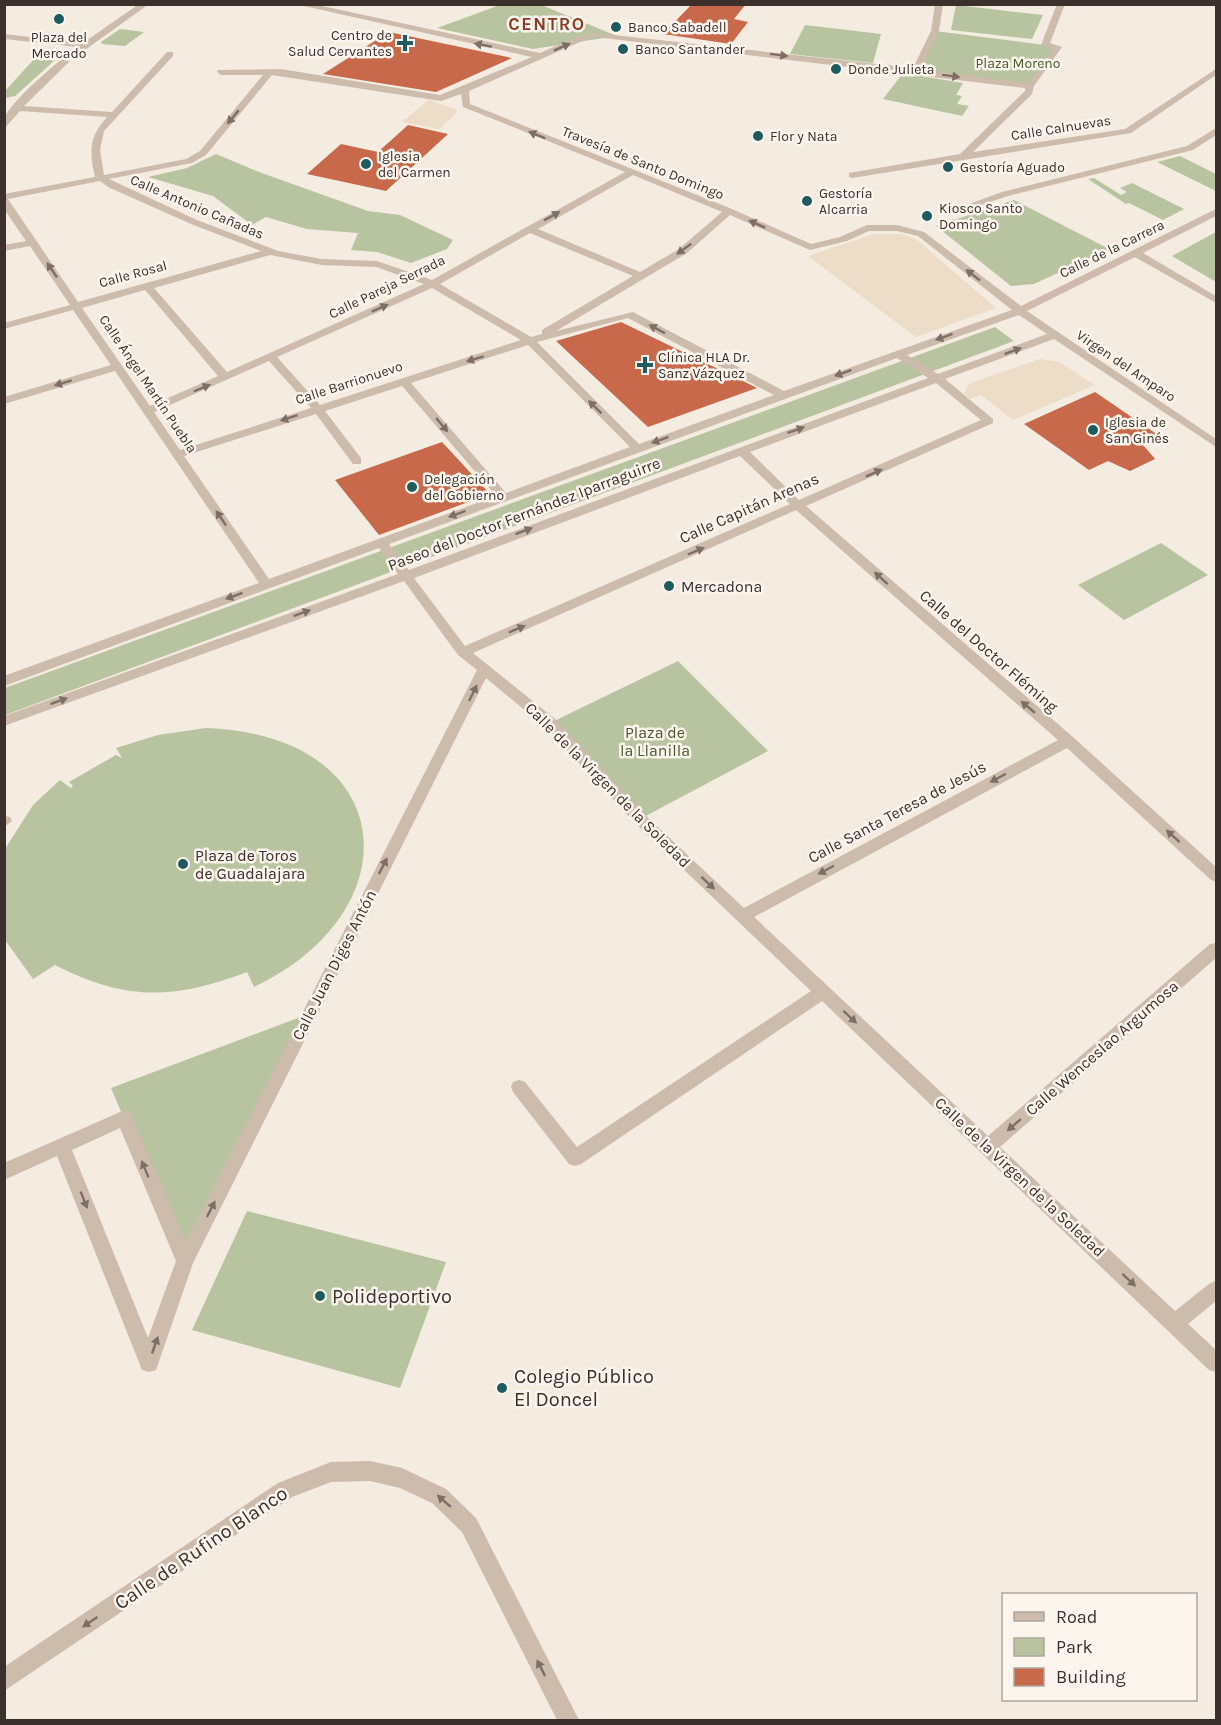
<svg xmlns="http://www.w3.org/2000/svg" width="1221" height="1725" font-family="Karla,sans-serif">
<rect width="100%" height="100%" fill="#f4ebe1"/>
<path fill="#b8c4a0" d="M 539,4 L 617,36 L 533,49 L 437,28 L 500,5 Z
M 956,5 L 1043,15 L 1032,39 L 951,30 Z
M 805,25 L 881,34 L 873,63 L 790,54 Z
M 120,29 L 144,32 L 125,46 L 102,44 L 101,42 Z
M 935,31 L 1045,45 L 1058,47 L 1030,86 L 916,71 Z
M 35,58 L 55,60 L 15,96 L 5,98 L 5,91 Z
M 903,73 L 963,83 L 956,95 L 962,96 L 957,104 L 969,106 L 962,116 L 883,99 Z
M 216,154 L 259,172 L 368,211 L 400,215 L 453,240 L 447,249 L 411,263 L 377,252 L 351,250 L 358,233 L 307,229 L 266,217 L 252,225 L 213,196 L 148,177 L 187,168 Z
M 1180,156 L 1216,174 L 1216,191 L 1157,162 Z
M 1094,178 L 1121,195 L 1127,192 L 1120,188 L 1132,183 L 1184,209 L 1163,220 L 1129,203 L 1126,204 L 1088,179 Z
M 1014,200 L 1109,249 L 1034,284 L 1011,286 L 936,226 Z
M 1216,232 L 1216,282 L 1172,256 Z
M 995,327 L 1014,341 L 5,715 L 5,688 Z
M 1161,543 L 1208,575 L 1124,620 L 1078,585 Z
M 678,661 L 768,751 L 640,819 L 550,723 Z
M 206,728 C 399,735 415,910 254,987 L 247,972 C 174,1000 125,1001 55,965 L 33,979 L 5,940 L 5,849 L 33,805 L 60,780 L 71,788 L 73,786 L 69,782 L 116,755 L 122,758 L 116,748 L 158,735 Z
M 306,1015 L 185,1261 L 111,1088 Z
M 247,1211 L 446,1262 L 400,1388 L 192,1330 Z"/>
<path fill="#ecdcc8" d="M 429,100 L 455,109 L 458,112 L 439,129 L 402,122 Z
M 874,234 L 902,234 L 917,240 L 996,308 L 916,337 L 808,256 Z
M 1040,359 L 1059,362 L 1095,385 L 1013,420 L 981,395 L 970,399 L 964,393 L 970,383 Z"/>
<path fill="#c8694b" d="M 692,4 L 746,4 L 734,19 L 748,22 L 731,44 L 663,34 Z
M 389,32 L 512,58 L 436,92 L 323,74 Z
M 408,125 L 448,134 L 386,191 L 307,174 L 341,144 L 378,152 Z
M 621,322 L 747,383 L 757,388 L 648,427 L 556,341 Z
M 1095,392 L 1161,437 L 1143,445 L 1155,459 L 1130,471 L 1108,461 L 1089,470 L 1024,424 Z
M 442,442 L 490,494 L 379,535 L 335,480 Z"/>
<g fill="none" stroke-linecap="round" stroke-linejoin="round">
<path fill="#cdbbac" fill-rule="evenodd" d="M 139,4 L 149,4 L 71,60 L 24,106 L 112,112 L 167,52 L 173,52 L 173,56 L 104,131 L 100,150 L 104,175 L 186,159 L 200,151 L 263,75 L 221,75 L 217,72 L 218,70 L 281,69 L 440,95 L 532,57 L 295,4 L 313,4 L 540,53 L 576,37 L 595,33 L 913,68 L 931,31 L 935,4 L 943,4 L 939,31 L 921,69 L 1028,83 L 1053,49 L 1041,45 L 1057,4 L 1065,4 L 1050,43 L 1062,47 L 1034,86 L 1032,94 L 973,152 L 1125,129 L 1216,69 L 1216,75 L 1131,133 L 852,178 L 849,177 L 849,173 L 960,154 L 1025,91 L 1025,88 L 595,37 L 582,41 L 469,91 L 470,104 L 732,209 L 811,244 L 840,237 L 867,225 L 897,225 L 924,232 L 1021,306 L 1216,209 L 1216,216 L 1143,253 L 1216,296 L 1216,303 L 1135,257 L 1027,311 L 1216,439 L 1216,447 L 1054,339 L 945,379 L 993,419 L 993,423 L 806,506 L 1073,737 L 1216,867 L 1216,882 L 1211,880 L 1067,748 L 754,917 L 988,1136 L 1210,944 L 1216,943 L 1216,958 L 1000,1147 L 1175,1311 L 1209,1284 L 1216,1281 L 1216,1301 L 1188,1324 L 1216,1350 L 1216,1372 L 1209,1370 L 822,1001 L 581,1164 L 575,1166 L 569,1164 L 513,1092 L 511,1087 L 513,1082 L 519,1080 L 525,1082 L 577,1147 L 811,991 L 635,823 L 545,727 L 486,678 L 193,1263 L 156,1370 L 149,1372 L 142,1370 L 57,1156 L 4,1180 L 4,1163 L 118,1113 L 124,1110 L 130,1113 L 186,1241 L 477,670 L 458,655 L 404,581 L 4,726 L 4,716 L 398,574 L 379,548 L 4,686 L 4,676 L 259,583 L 115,371 L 4,404 L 4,397 L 111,365 L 73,310 L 4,329 L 4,323 L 70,305 L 30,246 L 4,251 L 4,245 L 26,241 L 4,209 L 4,194 L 95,177 C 89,151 89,137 107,117 L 20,111 L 4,129 C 4,125 4,122 4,119 C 11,100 59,61 77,47 L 4,39 L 4,34 L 83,43 ZM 272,75 L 441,101 L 461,94 L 463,107 L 625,172 L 432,280 L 377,261 L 322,259 L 278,251 L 197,220 L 109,179 L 192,163 L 206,155 ZM 633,175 L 722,212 L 679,249 L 640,272 L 538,229 ZM 100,181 L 108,187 L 191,224 L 261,251 L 78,302 L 8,199 ZM 730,215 L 810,250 L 847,241 L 869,231 L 897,231 L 918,236 L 1012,310 L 784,391 L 633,312 L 556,331 L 687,253 ZM 530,233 L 633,276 L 542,330 L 542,334 L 531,337 L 440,284 ZM 270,255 L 322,265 L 376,267 L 424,284 L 227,372 L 154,288 ZM 432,288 L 521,340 L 320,405 L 277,357 ZM 145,290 L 218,376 L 150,406 L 82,308 ZM 1019,315 L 1047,334 L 938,374 L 907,355 ZM 628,318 L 774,395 L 639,444 L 537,342 ZM 528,345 L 630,447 L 506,493 L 411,383 ZM 897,358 L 928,378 L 409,570 L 389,544 ZM 269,361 L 311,408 L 180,450 L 154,412 ZM 936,383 L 981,420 L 799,500 L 750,452 ZM 402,386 L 496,496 L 269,579 L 184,456 L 316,414 L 353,464 L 361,464 L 361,458 L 325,411 ZM 740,456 L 790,504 L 465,646 L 414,578 ZM 796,510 L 1058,740 L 744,908 L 645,815 L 555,719 L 473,653 ZM 120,1128 L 176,1261 L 148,1338 L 72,1150 Z
M 1216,128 L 1216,135 L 1193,150 L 1008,196 L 963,211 L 958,208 L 1002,192 L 1187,146 Z
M 4,816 L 10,817 L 12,821 L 4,827 Z
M 370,1461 L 402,1468 L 446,1489 L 476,1518 L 579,1720 L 557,1720 L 462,1532 L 432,1503 L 400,1488 L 370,1481 L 331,1482 L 292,1497 L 4,1691 L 4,1667 L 278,1483 L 331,1462 Z"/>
</g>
<defs><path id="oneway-solid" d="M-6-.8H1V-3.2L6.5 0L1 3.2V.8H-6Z" transform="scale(1.5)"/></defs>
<g fill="#7d6f65">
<use href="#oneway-solid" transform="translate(483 45) rotate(-169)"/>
<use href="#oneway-solid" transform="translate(562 47) rotate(-24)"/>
<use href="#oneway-solid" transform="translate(779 55) rotate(7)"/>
<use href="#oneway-solid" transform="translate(951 76) rotate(7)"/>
<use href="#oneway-solid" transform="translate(233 117) rotate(130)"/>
<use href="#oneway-solid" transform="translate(537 135) rotate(-158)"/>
<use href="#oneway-solid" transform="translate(552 216) rotate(-29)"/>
<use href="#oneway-solid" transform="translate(757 224) rotate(-156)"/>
<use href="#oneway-solid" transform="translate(684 249) rotate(144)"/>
<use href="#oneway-solid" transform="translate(52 270) rotate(-124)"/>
<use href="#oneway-solid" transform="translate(973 275) rotate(-142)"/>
<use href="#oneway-solid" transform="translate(380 308) rotate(-24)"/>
<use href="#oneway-solid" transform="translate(657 329) rotate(-152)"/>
<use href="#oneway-solid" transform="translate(944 337) rotate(160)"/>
<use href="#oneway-solid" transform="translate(1013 351) rotate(-21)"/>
<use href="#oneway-solid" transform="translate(475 359) rotate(163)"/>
<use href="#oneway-solid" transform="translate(843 373) rotate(160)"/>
<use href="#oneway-solid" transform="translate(63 383) rotate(163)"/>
<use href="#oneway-solid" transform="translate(202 388) rotate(-23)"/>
<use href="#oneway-solid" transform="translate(595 407) rotate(-135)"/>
<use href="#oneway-solid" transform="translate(289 418) rotate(162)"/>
<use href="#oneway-solid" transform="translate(442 425) rotate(50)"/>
<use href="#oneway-solid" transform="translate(796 430) rotate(-19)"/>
<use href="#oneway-solid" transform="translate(660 440) rotate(160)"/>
<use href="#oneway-solid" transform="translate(874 473) rotate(-24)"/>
<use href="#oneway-solid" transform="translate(457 514) rotate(160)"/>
<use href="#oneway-solid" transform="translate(221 518) rotate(-124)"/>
<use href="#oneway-solid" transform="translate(524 531) rotate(-21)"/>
<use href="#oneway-solid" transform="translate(696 551) rotate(-23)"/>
<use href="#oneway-solid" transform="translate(881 578) rotate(-138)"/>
<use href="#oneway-solid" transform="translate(234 596) rotate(160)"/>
<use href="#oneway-solid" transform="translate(302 613) rotate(-20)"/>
<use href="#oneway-solid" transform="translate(517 629) rotate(-23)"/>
<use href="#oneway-solid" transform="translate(473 693) rotate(-64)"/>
<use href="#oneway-solid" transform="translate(59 701) rotate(-20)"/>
<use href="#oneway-solid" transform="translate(1028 707) rotate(-140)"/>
<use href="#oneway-solid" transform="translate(998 778) rotate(152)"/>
<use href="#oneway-solid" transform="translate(1173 836) rotate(-138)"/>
<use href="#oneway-solid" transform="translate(383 866) rotate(-63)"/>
<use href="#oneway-solid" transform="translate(826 870) rotate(152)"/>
<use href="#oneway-solid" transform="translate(708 883) rotate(43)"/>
<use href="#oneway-solid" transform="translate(850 1017) rotate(43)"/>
<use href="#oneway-solid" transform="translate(1014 1125) rotate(139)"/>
<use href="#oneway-solid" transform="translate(145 1169) rotate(-113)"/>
<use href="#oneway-solid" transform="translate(84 1200) rotate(68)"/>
<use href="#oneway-solid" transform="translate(211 1209) rotate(-63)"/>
<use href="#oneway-solid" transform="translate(1129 1280) rotate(43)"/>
<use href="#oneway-solid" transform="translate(155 1345) rotate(-71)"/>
<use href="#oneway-solid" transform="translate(444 1501) rotate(-139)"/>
<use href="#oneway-solid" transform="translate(90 1622) rotate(146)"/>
<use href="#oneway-solid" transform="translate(541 1668) rotate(-117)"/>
</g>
<g fill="#1f5a5e" stroke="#fbf5ee" stroke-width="2">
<circle cx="59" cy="19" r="6"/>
<circle cx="616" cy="27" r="6"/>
<path d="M402 34h6v6h6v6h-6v6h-6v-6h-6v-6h6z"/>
<circle cx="623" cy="49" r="6"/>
<circle cx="836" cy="69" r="6"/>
<circle cx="758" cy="136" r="6"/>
<circle cx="366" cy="164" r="6"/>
<circle cx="948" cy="167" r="6"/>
<circle cx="807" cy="201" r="6"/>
<circle cx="927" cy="216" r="6"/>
<path d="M642 356h6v6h6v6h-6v6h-6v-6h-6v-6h6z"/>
<circle cx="1093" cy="430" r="6"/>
<circle cx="412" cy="487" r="6"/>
<circle cx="669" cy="586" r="6"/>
<circle cx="183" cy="864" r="6"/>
<circle cx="320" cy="1296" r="6"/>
<circle cx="502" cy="1388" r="6"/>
</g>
<g text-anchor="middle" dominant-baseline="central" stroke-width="5" stroke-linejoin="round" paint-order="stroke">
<g font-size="14" fill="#3b302b" stroke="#fbf5ee" text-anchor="start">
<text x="628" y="27">Banco Sabadell</text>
<text x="392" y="35" text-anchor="end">Centro de<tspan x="392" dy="16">Salud Cervantes</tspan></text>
<text x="59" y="37" text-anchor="middle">Plaza del<tspan x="59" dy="16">Mercado</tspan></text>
<text x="635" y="49">Banco Santander</text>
<text x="848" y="69">Donde Julieta</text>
<text x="770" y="136">Flor y Nata</text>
<text x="378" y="156">Iglesia<tspan x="378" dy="16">del Carmen</tspan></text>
<text x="960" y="167">Gestoría Aguado</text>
<text x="819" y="193">Gestoría<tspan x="819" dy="16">Alcarria</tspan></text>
<text x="939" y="208">Kiosco Santo<tspan x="939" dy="16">Domingo</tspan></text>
<text x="658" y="357">Clínica HLA Dr.<tspan x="658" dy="16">Sanz Vázquez</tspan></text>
<text x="1105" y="422">Iglesia de<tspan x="1105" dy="16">San Ginés</tspan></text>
<text x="424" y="479">Delegación<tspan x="424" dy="16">del Gobierno</tspan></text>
</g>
<g font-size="14" fill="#4a5a2e" stroke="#fbf5ee">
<text x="1018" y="63">Plaza Moreno</text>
</g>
<g font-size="14" fill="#3b302b" stroke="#fbf5ee">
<text transform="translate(1061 128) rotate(-9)">Calle Calnuevas</text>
<text transform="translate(643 163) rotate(22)">Travesía de Santo Domingo</text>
<text transform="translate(197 207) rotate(23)">Calle Antonio Cañadas</text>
<text transform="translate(1112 249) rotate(-26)">Calle de la Carrera</text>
<text transform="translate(133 274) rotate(-15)">Calle Rosal</text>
<text transform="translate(387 287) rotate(-26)">Calle Pareja Serrada</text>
<text transform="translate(1126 366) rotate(34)">Virgen del Amparo</text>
<text transform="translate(349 383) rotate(-18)">Calle Barrionuevo</text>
<text transform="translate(148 384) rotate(56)">Calle Ángel Martín Puebla</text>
</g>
<g font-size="16" fill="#3b302b" stroke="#fbf5ee">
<text transform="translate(749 508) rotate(-24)">Calle Capitán Arenas</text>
<text transform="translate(524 514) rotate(-21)">Paseo del Doctor Fernández Iparraguirre</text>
<text transform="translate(989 651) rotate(41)">Calle del Doctor Fléming</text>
<text transform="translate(608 785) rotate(45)">Calle de la Virgen de la Soledad</text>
<text transform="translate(897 812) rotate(-28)">Calle Santa Teresa de Jesús</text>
<text transform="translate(334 965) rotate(-63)">Calle Juan Diges Antón</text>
<text transform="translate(1102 1048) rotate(-41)">Calle Wenceslao Argumosa</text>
<text transform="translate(1020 1177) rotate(43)">Calle de la Virgen de la Soledad</text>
</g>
<g font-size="16" fill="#3b302b" stroke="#fbf5ee" text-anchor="start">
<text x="681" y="586">Mercadona</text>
<text x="195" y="855">Plaza de Toros<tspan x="195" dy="18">de Guadalajara</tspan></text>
</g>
<g font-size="16" fill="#4a5a2e" stroke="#fbf5ee">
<text x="655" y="732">Plaza de<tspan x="655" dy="18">la Llanilla</tspan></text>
</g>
<g font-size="18" font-weight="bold" letter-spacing="1.5" fill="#8c3b22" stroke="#fbf5ee">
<text x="547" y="24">CENTRO</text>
</g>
<g font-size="20" fill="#3b302b" stroke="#fbf5ee" text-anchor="start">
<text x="332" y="1296">Polideportivo</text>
<text x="514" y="1376">Colegio Público<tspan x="514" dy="23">El Doncel</tspan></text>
</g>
<g font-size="20" fill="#3b302b" stroke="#fbf5ee">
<text transform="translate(201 1548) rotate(-34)">Calle de Rufino Blanco</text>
</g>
</g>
<rect width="1221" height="1725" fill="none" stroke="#3b302b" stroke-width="12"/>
<rect x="1002" y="1593" width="195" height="108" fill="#fbf5ee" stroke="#aea6a0" stroke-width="1.5"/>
<rect x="1014" y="1612" width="30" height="9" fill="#cdbbac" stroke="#aea6a0" stroke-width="1.5"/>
<text x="1056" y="1623" font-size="18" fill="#3b302b">Road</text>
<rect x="1014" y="1638" width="30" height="18" fill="#b8c4a0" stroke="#aea6a0" stroke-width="1.5"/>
<text x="1056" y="1653" font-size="18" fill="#3b302b">Park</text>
<rect x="1014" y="1668" width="30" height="18" fill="#c8694b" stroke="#aea6a0" stroke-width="1.5"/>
<text x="1056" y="1683" font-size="18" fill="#3b302b">Building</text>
</svg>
